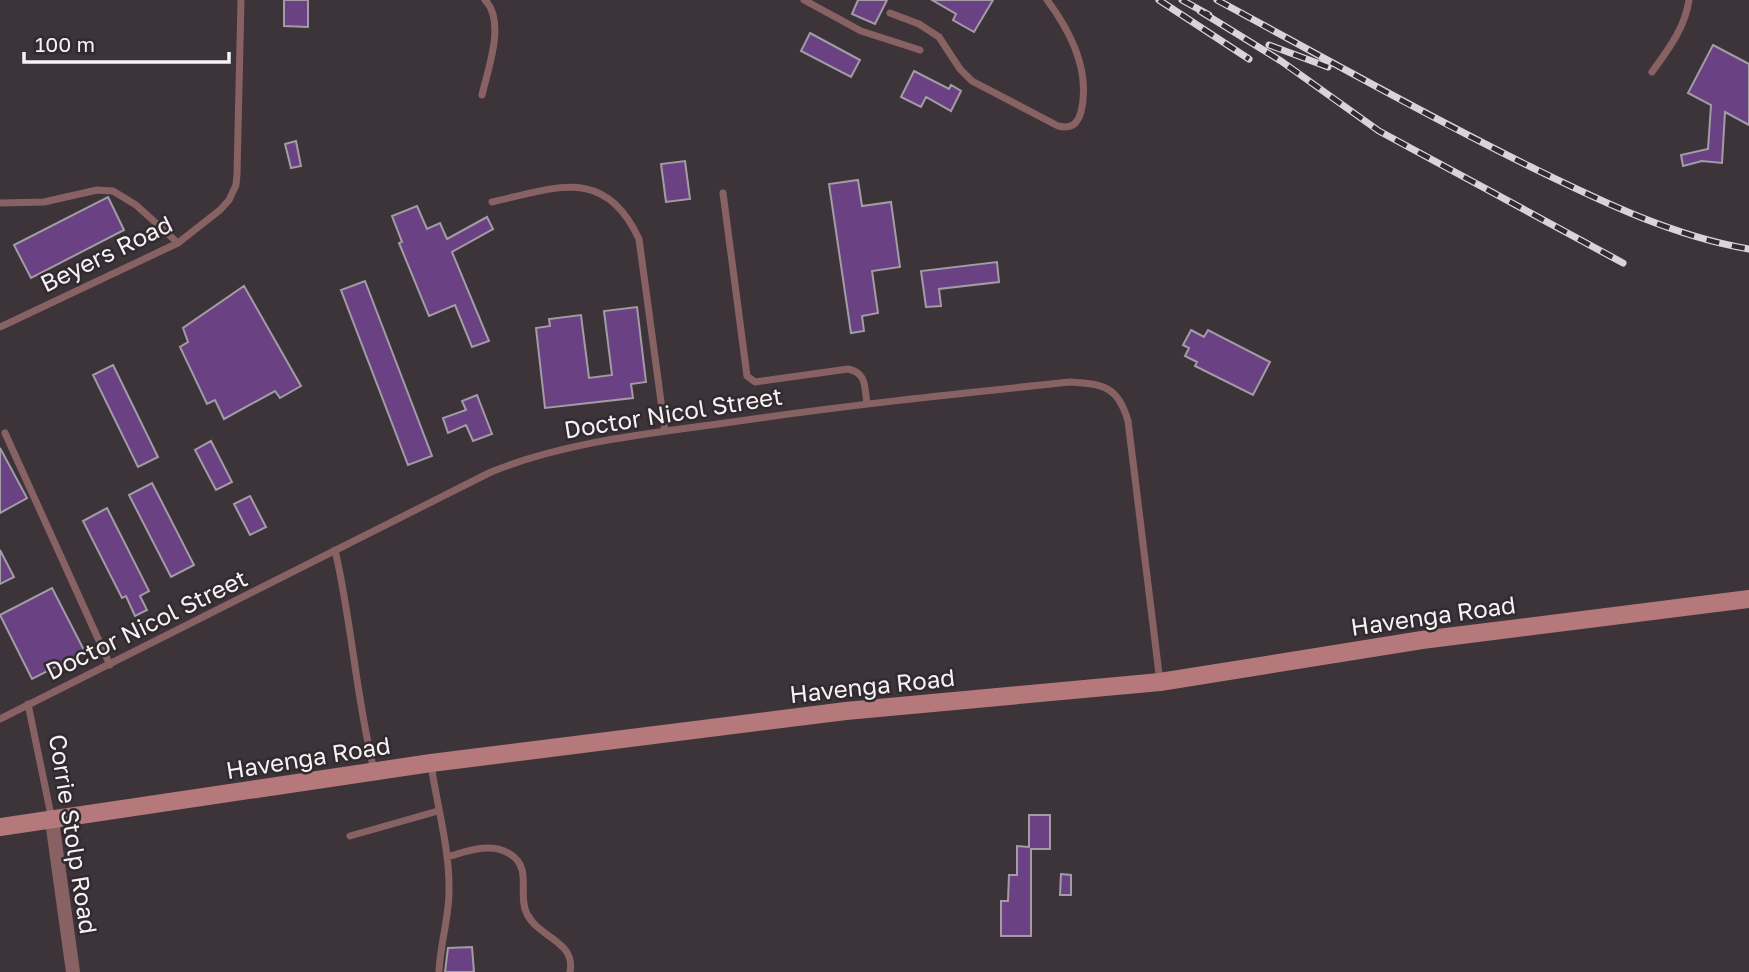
<svg xmlns="http://www.w3.org/2000/svg" width="1749" height="972" font-family="'Golos Text',sans-serif">
<rect width="100%" height="100%" fill="#3c3438"/>
<path fill="#6a4283" stroke="#a19ca5" stroke-width="2" d="M 284,0 L 308,0 L 308,27 L 284,26 Z
M 858,0 L 887,0 L 875,24 L 852,14 Z
M 932,0 L 993,0 L 974,32 L 953,20 L 956,14 Z
M 810,33 L 860,60 L 851,77 L 801,51 Z
M 1713,45 L 1749,64 L 1749,125 L 1725,112 L 1722,163 L 1702,161 L 1683,166 L 1681,155 L 1708,149 L 1711,105 L 1688,93 Z
M 914,71 L 949,89 L 951,85 L 961,91 L 951,111 L 926,97 L 921,107 L 901,97 Z
M 296,141 L 301,166 L 291,168 L 285,144 Z
M 685,161 L 690,199 L 666,202 L 661,164 Z
M 858,180 L 862,206 L 891,202 L 900,267 L 872,271 L 878,313 L 862,316 L 864,331 L 851,333 L 829,184 Z
M 108,197 L 124,230 L 31,278 L 14,245 Z
M 417,206 L 427,229 L 440,223 L 447,239 L 487,217 L 493,229 L 452,252 L 489,341 L 472,347 L 455,305 L 429,316 L 399,243 L 402,242 L 392,216 Z
M 997,262 L 999,282 L 939,289 L 941,306 L 926,307 L 921,271 Z
M 365,281 L 432,456 L 408,465 L 341,290 Z
M 244,286 L 301,386 L 280,398 L 275,391 L 224,419 L 215,400 L 207,404 L 180,347 L 188,342 L 183,328 Z
M 637,307 L 646,382 L 631,384 L 633,398 L 545,408 L 536,328 L 550,326 L 549,319 L 581,315 L 589,378 L 612,375 L 604,311 Z
M 1191,330 L 1204,337 L 1208,330 L 1270,362 L 1253,395 L 1195,366 L 1197,362 L 1185,356 L 1189,348 L 1183,345 Z
M 113,365 L 158,457 L 138,467 L 93,375 Z
M 477,395 L 492,434 L 473,441 L 466,425 L 448,433 L 443,418 L 466,410 L 462,401 Z
M 211,441 L 232,482 L 216,490 L 195,450 Z
M 0,448 L 27,498 L 0,513 Z
M 152,483 L 194,565 L 171,577 L 129,495 Z
M 250,496 L 266,527 L 250,535 L 234,504 Z
M 107,508 L 149,591 L 140,596 L 147,610 L 135,616 L 126,596 L 122,598 L 83,521 Z
M 0,550 L 14,577 L 0,584 Z
M 52,588 L 85,652 L 32,679 L 0,615 Z
M 1029,815 L 1050,815 L 1050,849 L 1031,849 L 1031,936 L 1001,936 L 1001,901 L 1008,901 L 1009,875 L 1017,875 L 1017,846 L 1029,847 Z
M 1061,874 L 1071,875 L 1071,895 L 1060,895 Z
M 472,947 L 474,972 L 445,972 L 448,948 Z"/>
<g fill="none" stroke-linecap="round" stroke-linejoin="round">
<path stroke="#886263" stroke-width="7" d="M 804,0 L 861,31 L 920,50
M 890,13 L 919,24 L 939,37 L 960,69 L 972,81 L 1058,126 C 1071,129 1077,125 1081,112 C 1091,71 1071,32 1047,0
M 1652,72 C 1668,50 1685,28 1689,0
M 482,95 C 488,69 506,21 485,0
M 723,193 L 747,376 L 755,382 L 848,369 C 867,373 864,386 867,403
M 492,202 C 555,188 605,165 639,239 L 665,431
M 0,203 L 44,202 L 97,190 L 113,191 L 136,205 L 178,243
M 0,327 L 178,243 L 220,210 L 229,200 L 236,185 L 237,174 L 241,0
M 5,433 L 110,665
M 335,550 C 352,623 356,698 374,770
M 28,704 L 52,820
M 0,719 L 491,472 C 565,442 646,434 725,423 C 840,406 954,394 1070,382 C 1103,384 1118,386 1128,421 L 1160,682
M 431,764 C 437,806 450,850 449,892 C 449,917 440,945 439,972
M 350,836 L 438,811
M 447,857 C 468,851 490,842 510,854 C 533,868 517,895 527,914 C 539,938 576,941 570,972"/>
<path stroke="#886263" stroke-width="14" d="M 52,821 L 73,972"/>
<path stroke="#b5797c" stroke-width="18" d="M 0,827 L 431,763 L 846,711 L 1160,682 L 1422,640 L 1749,599"/>
<defs>
<path id="rail" d="M 1159,0 L 1249,59
M 1182,0 L 1209,15
M 1217,0 C 1321,56 1425,115 1531,167 C 1601,201 1672,236 1749,249
M 1200,11 L 1281,61 L 1379,131 L 1623,263
M 1269,45 L 1328,67"/>
</defs>
<use href="#rail" stroke="#d9d4d7" stroke-width="7"/>
<use href="#rail" stroke="#312a2e" stroke-width="4.5" stroke-dasharray="13" stroke-linecap="butt"/>
</g>
<g text-anchor="middle" dominant-baseline="central" stroke-width="5" stroke-linejoin="round" paint-order="stroke">
<g font-size="24" fill="#f7f2f5" stroke="#312a2e">
<text transform="translate(106 253) rotate(-26)">Beyers Road</text>
<text transform="translate(673 412) rotate(-9)">Doctor Nicol Street</text>
<text transform="translate(1433 615) rotate(-8)">Havenga Road</text>
<text transform="translate(146 624) rotate(-26)">Doctor Nicol Street</text>
<text transform="translate(872 685) rotate(-6)">Havenga Road</text>
<text transform="translate(308 757) rotate(-9)">Havenga Road</text>
<text transform="translate(74 834) rotate(81)">Corrie Stolp Road</text>
</g>
</g>
<path d="M24 52v10h205v-10" fill="none" stroke="#f7f2f5" stroke-width="3.5"/>
<text x="35" y="52" font-size="21" fill="#f7f2f5" stroke="#312a2e" stroke-width="5" paint-order="stroke">100 m</text>
</svg>
